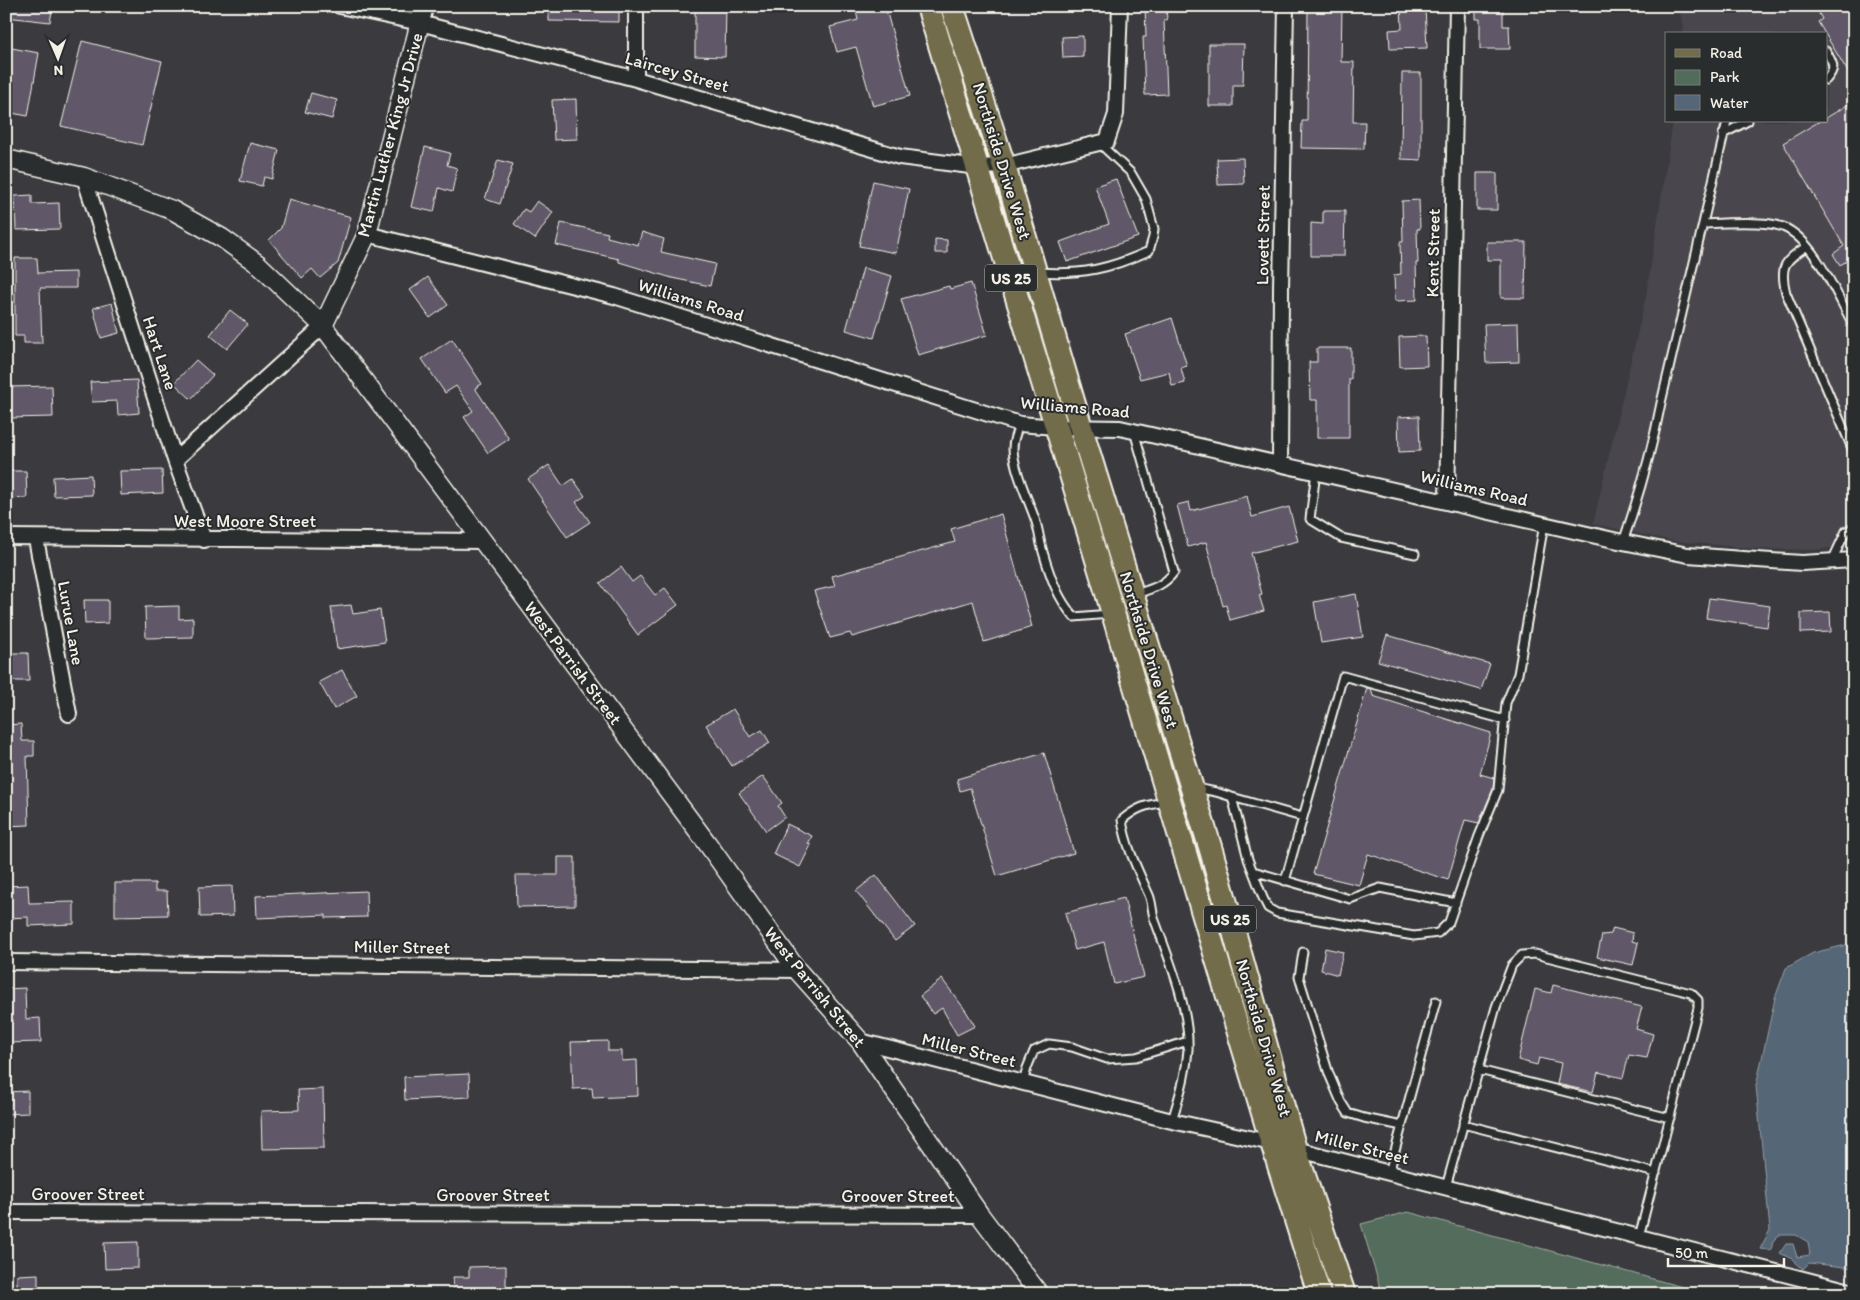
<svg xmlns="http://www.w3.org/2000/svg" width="1860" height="1300" font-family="Itim,sans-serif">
<rect width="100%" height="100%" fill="#3a3a3f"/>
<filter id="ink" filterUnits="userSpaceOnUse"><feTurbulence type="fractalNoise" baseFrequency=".02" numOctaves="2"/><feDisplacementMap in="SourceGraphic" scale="10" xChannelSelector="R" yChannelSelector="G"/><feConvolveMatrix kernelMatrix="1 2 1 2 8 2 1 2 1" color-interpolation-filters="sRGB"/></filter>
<g filter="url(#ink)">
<path fill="#48464e" d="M 1679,6 L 1854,6 L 1854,545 L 1814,550 L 1758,549 L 1674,541 L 1593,524 L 1646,296 L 1673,121 L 1826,121 L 1826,34 L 1684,34 Z"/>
<path fill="#526c5b" stroke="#a3aea2" d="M 1408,1212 L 1708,1294 L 1382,1294 L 1361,1224 Z"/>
<path fill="#546677" stroke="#949ea4" d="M 1854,943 L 1854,1268 L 1809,1263 L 1803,1269 L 1792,1259 L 1780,1253 L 1786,1244 L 1793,1244 L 1797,1257 L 1810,1255 L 1808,1242 L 1796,1235 L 1779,1235 L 1773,1241 L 1771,1250 L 1760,1249 L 1770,1230 L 1756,1086 L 1775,998 L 1786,968 L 1813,953 Z"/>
<path fill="#605868" stroke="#f4f1e8" d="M 6,6 L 53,6 L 50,22 L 6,17 Z
M 549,6 L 619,6 L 619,22 L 549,21 Z
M 695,6 L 726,6 L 725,57 L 695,56 Z
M 875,6 L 885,6 L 910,96 L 873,106 L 856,47 L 837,52 L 830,27 L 858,20 L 856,11 Z
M 1145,6 L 1166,6 L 1167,20 L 1164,20 L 1167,94 L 1145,95 L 1143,37 L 1146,37 Z
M 1308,6 L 1342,6 L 1341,62 L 1354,62 L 1353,122 L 1365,122 L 1364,149 L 1301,148 L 1302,121 L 1307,121 Z
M 1401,6 L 1425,6 L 1427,48 L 1390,49 L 1389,30 L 1402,29 Z
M 1476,6 L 1503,6 L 1503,26 L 1509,26 L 1510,49 L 1480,49 L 1480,19 L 1476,19 Z
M 1815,6 L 1854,6 L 1854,82 L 1818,22 L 1822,19 Z
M 1083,36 L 1083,57 L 1063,58 L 1062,37 Z
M 82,41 L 162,61 L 142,145 L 61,126 Z
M 1209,44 L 1244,44 L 1243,85 L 1233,85 L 1233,106 L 1209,106 Z
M 6,47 L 39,53 L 28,116 L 6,112 Z
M 1402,73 L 1421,73 L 1421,160 L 1401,159 Z
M 311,93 L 337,100 L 332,119 L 305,112 Z
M 576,99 L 577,139 L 554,140 L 552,100 Z
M 1854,101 L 1854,262 L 1852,258 L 1840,265 L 1833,254 L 1844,246 L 1783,143 L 1820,121 L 1826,121 L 1826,118 Z
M 250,143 L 279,150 L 272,179 L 264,177 L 262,186 L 240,181 Z
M 425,147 L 450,153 L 447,165 L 457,168 L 452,192 L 439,188 L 434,212 L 411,207 Z
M 1243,158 L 1244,184 L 1218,185 L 1217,159 Z
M 498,160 L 513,164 L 500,204 L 485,199 Z
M 1477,173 L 1497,173 L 1497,210 L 1477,210 Z
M 1116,179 L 1138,237 L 1067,262 L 1060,242 L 1109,224 L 1095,186 Z
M 873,181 L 909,189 L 896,253 L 859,246 Z
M 32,195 L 32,204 L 59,203 L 60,229 L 16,230 L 15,196 Z
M 289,199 L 351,217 L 338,263 L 320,278 L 312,269 L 302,278 L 269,240 L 281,228 Z
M 1419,200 L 1420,229 L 1417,229 L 1418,263 L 1416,263 L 1417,300 L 1395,301 L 1394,275 L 1401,274 L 1400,242 L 1403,242 L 1402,201 Z
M 537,201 L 553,212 L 535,239 L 514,224 L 524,209 L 529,212 Z
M 1323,211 L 1345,211 L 1344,256 L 1311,256 L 1311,223 L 1323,224 Z
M 561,223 L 608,233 L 607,237 L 638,245 L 642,232 L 664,239 L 661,252 L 715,264 L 710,286 L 672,278 L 619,262 L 619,259 L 556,245 Z
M 935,239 L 947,240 L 947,253 L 935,253 Z
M 1487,242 L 1526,242 L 1525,298 L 1501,298 L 1501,260 L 1487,260 Z
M 15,258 L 37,258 L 38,273 L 76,272 L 76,288 L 40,288 L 42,343 L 24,343 L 24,336 L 15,336 Z
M 863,268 L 892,276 L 874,338 L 846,330 Z
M 428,277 L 448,305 L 430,318 L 410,290 Z
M 971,283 L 987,335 L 918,355 L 901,299 L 949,286 L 950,289 Z
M 112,303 L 119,333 L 101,338 L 93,308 Z
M 230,310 L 248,324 L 227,349 L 210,335 Z
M 1172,318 L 1187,366 L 1181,368 L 1185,383 L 1172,386 L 1169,372 L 1140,379 L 1125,334 Z
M 1518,323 L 1519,362 L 1486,363 L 1484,324 Z
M 1426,336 L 1427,366 L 1400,367 L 1399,337 Z
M 452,339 L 482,384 L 475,388 L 509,439 L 488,453 L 464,417 L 473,411 L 456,386 L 445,393 L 422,359 Z
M 1317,348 L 1351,348 L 1351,379 L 1349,379 L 1349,438 L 1317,438 L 1317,400 L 1310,400 L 1309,362 L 1317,362 Z
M 196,360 L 213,375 L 191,399 L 174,383 Z
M 137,380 L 139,413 L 118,415 L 117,401 L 92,402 L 90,382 Z
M 52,386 L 53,417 L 10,418 L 8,387 Z
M 1419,416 L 1420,451 L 1399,452 L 1398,417 Z
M 549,465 L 563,486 L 573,479 L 585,496 L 576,502 L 590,522 L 567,537 L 528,479 Z
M 162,470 L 163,493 L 121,495 L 120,471 Z
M 7,471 L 26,471 L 27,498 L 8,499 Z
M 91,475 L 92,495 L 54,496 L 53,477 Z
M 1247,496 L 1252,517 L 1289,507 L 1298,541 L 1251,553 L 1262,594 L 1259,595 L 1264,611 L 1230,620 L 1226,605 L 1223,606 L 1206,542 L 1188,547 L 1177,505 L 1189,502 L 1191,511 Z
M 1001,514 L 1032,627 L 984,642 L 973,601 L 852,637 L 850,633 L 830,638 L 814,591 L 835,586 L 832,576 L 955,542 L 951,529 Z
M 621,567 L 632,582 L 640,576 L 655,595 L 665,588 L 678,605 L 638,635 L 600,583 Z
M 1356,594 L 1363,637 L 1321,643 L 1314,602 Z
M 1709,598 L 1770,606 L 1767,627 L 1706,618 Z
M 84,600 L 108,600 L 108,623 L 85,624 Z
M 351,605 L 353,614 L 380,610 L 385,642 L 337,649 L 331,607 Z
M 179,606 L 179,619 L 193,618 L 193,637 L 146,638 L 145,607 Z
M 1830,612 L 1831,632 L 1801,633 L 1801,613 Z
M 1387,635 L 1490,664 L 1481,690 L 1378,661 Z
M 6,653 L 28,653 L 29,681 L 6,681 Z
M 342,670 L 357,696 L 334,709 L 319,682 Z
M 1367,688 L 1371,689 L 1373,696 L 1491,733 L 1480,774 L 1494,778 L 1493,789 L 1479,823 L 1465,820 L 1448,880 L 1368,854 L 1359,885 L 1313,874 Z
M 733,709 L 750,737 L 762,730 L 770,743 L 732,766 L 706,725 Z
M 21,724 L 22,741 L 34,741 L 34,756 L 27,756 L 29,825 L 6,826 L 6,725 Z
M 1044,753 L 1074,853 L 997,876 L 970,788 L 960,791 L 957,779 Z
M 763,776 L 782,803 L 778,806 L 785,817 L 766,831 L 739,793 Z
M 787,824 L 812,836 L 808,844 L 811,845 L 800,867 L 773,854 Z
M 558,857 L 575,857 L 575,906 L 517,907 L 516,875 L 558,875 Z
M 876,875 L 915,926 L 895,941 L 856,891 Z
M 115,883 L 155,883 L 155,891 L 167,891 L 168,915 L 115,916 Z
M 28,885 L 29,903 L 74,902 L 74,924 L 28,926 L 28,917 L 6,918 L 6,886 Z
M 232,886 L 233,916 L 200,917 L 199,887 Z
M 366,891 L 367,917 L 326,918 L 326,915 L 257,918 L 256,896 Z
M 1124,898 L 1144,977 L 1114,984 L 1104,942 L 1075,950 L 1065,913 Z
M 1613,928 L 1633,933 L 1632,941 L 1638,943 L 1633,965 L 1597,957 L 1602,935 L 1611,934 Z
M 1325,948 L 1343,952 L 1338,975 L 1321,970 Z
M 942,979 L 966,1011 L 975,1026 L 957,1035 L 942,1008 L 933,1014 L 920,996 Z
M 1553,985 L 1642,1007 L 1636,1029 L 1653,1034 L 1647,1058 L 1629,1055 L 1623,1078 L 1598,1072 L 1593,1092 L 1557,1084 L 1561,1063 L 1539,1058 L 1537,1065 L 1518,1060 L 1535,989 L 1551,993 Z
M 25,988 L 26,1019 L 40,1018 L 41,1042 L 6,1043 L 6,989 Z
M 608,1041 L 608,1051 L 622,1051 L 622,1061 L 637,1060 L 638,1096 L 593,1098 L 592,1088 L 573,1089 L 571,1042 Z
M 469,1074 L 470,1097 L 405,1100 L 404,1077 Z
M 323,1089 L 324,1148 L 262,1149 L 261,1111 L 299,1110 L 298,1090 Z
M 28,1091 L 28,1113 L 6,1114 L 6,1092 Z
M 138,1242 L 138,1268 L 105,1269 L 104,1243 Z
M 506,1266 L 506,1294 L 454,1294 L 453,1277 L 469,1277 L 469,1267 Z
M 38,1274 L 38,1294 L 17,1294 L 17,1275 Z"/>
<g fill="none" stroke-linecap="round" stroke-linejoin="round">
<defs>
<path id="service" d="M 1826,51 C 1833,64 1837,67 1826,80
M 1723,134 L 1748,121
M 1703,224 C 1723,223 1765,220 1783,227 C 1814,239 1838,298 1854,326
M 1807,246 C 1785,261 1779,265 1786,293 L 1854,453
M 1038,272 C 1082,275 1109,269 1149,251 L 1153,237 L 1154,229 L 1146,199 L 1131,173 L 1100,144
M 1020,424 C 1016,432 1013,439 1013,449 C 1014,471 1029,501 1036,522 C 1039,532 1040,542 1043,552 C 1050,576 1058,599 1074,617 L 1110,614
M 1134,431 L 1174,572 C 1164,586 1151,589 1135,594
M 1316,472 L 1310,519 L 1341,538 L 1415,554
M 1623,542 C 1639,496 1652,450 1661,403 L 1727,121
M 1832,561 L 1846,531 L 1854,528
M 1196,788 L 1216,792 L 1232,797 L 1248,859 L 1263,898 L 1268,908 L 1277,913 L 1414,936 L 1438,933 L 1449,922 L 1479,836 L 1498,790 L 1506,703 L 1518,674 L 1544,524
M 1232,797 L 1302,817
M 1165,802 C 1146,805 1137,807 1122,820 C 1126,847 1138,870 1149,895 C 1152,902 1152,910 1154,918 C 1168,957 1190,1008 1188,1050 C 1186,1077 1179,1096 1172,1121
M 1253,871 L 1350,899 L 1380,888 L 1456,903
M 1285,881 L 1343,676 L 1505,720
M 1303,952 L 1299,977 L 1329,1074 L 1341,1102 L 1348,1113 L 1364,1118 L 1402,1126
M 1479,1070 L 1670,1118
M 1023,1083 L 1027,1068 L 1034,1051 L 1049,1044 L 1072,1047 L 1107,1059 L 1136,1057 L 1188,1041
M 1463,1124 L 1656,1173
M 1389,1173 L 1436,1001
M 1446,1187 L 1496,1007 L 1512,965 L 1522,955 L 1535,954 L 1691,993 L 1698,1000 L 1698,1008 L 1639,1237"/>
<path id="minor" d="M 340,6 L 420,23 L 636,79 L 900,157 L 978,167 L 1004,166 L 1107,141 L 1116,114 L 1120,6
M 636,79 L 636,6
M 84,177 L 175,460 L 204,540
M 367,234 L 614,296 L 1020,424 L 1055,427 L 1120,428 L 1618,541 L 1688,555 L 1743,559 L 1802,563 L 1854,560
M 175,460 L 323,326
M 1280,464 L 1281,289 L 1286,6
M 1447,501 L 1457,6
M 6,537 L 483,541
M 36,539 L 69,714
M 6,962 L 797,970
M 860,1041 L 1172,1121 L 1272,1143 L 1854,1292
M 6,1212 L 980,1215"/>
<path id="tertiary" d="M 6,159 L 84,177 L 172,210 L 222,238 L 258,264 L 323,326 L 707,843 L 797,970 L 860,1041 L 980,1215 L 1039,1294
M 323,326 L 367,234 L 424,6"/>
<path id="primary" d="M 928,6 L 1094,550 L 1272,1143 L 1319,1294
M 952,6 L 1004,166 L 1081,428 L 1211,850 L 1295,1149 L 1344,1294"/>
</defs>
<use href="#service" stroke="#f4f1e8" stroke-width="11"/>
<use href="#minor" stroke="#f4f1e8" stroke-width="18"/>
<use href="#tertiary" stroke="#f4f1e8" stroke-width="21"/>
<use href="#primary" stroke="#f4f1e8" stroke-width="26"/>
<use href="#service" stroke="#2a2d2e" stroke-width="7"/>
<use href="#minor" stroke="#2a2d2e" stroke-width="14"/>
<use href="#tertiary" stroke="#2a2d2e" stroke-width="18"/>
<use href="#primary" stroke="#726c4b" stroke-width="22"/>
</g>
</g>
<g text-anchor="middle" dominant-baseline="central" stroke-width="4" stroke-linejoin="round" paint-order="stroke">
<g fill="#2a2d2e" stroke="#b7b6b0" stroke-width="1">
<rect x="985" y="264.5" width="52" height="27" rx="4"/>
<rect x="1204" y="905.5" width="52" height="27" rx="4"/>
</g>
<g font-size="16" font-weight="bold" fill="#f4f1e8">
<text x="1011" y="278">US 25</text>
<text x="1230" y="919">US 25</text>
</g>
<g font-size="18" fill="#f4f1e8" stroke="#2a2d2e">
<text transform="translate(677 72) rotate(16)">Laircey Street</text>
<text transform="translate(390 135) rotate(-75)">Martin Luther King Jr Drive</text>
<text transform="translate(1002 161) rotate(73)">Northside Drive West</text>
<text transform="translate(1263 235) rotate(-89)">Lovett Street</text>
<text transform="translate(1433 253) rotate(-89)">Kent Street</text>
<text transform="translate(691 300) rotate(17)">Williams Road</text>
<text transform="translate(160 353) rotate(72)">Hart Lane</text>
<text transform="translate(1075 407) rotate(5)">Williams Road</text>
<text transform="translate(1474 488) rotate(13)">Williams Road</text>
<text x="245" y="521">West Moore Street</text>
<text transform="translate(71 623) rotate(80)">Lurue Lane</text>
<text transform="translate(1149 650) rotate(73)">Northside Drive West</text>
<text transform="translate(573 663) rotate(53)">West Parrish Street</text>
<text transform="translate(402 947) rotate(1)">Miller Street</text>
<text transform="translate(815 987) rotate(51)">West Parrish Street</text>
<text transform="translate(1264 1038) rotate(74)">Northside Drive West</text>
<text transform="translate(969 1050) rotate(14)">Miller Street</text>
<text transform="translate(1362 1147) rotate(14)">Miller Street</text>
<text x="88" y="1194">Groover Street</text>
<text x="493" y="1195">Groover Street</text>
<text x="898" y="1196">Groover Street</text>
</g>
</g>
<rect width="1860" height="1300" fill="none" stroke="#2a2d2e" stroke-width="25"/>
<rect x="12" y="12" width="1835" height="1275" fill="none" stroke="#f4f1e8" stroke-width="2" filter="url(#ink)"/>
<rect x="1665" y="32" width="162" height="90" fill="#2a2d2e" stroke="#7b7b78"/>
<rect x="1675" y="49" width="25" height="8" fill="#726c4b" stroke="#7b7b78"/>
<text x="1710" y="58" font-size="15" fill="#f4f1e8">Road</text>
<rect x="1675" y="70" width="25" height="15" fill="#526c5b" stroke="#7b7b78"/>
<text x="1710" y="82" font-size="15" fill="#f4f1e8">Park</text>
<rect x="1675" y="95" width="25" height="15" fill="#546677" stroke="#7b7b78"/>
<text x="1710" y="108" font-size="15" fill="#f4f1e8">Water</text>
<g transform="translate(58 58) rotate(178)" stroke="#2a2d2e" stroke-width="4" paint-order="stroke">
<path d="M0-4L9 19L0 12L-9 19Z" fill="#f4f1e8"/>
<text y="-8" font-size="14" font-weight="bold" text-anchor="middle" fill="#f4f1e8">N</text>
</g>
<path d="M1668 1258v8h116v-8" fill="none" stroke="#f4f1e8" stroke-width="2.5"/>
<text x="1675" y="1258" font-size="15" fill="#f4f1e8" stroke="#2a2d2e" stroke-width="4" paint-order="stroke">50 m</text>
</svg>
